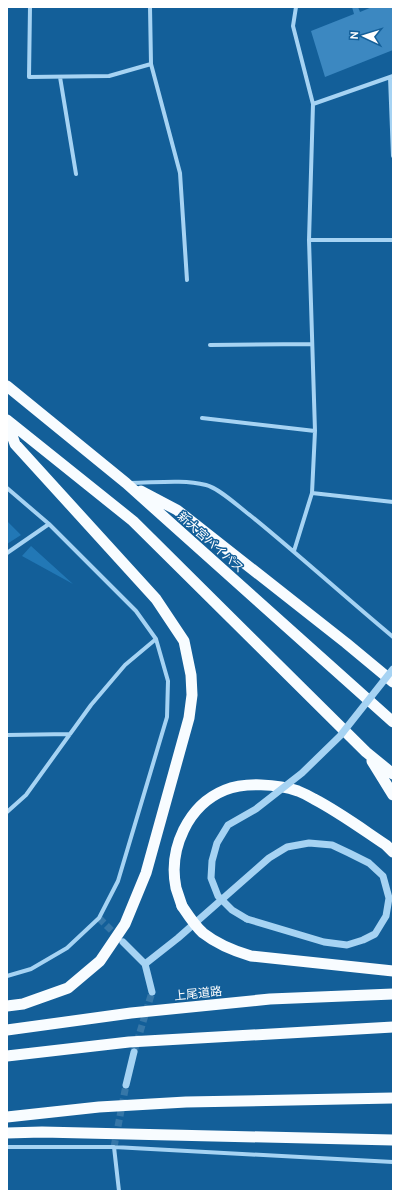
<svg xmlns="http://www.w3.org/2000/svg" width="400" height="1198" font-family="Ubuntu,'Noto Sans JP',sans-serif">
<rect width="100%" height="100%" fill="#135f99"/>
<path fill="#2278b6" d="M 7,521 L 21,535 L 7,544 Z
M 31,546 L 73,584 L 22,556 Z"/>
<path fill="#3c88c1" d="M 352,7 L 358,7 L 360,12 L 372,7 L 393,7 L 393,50 L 325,77 L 311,31 L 354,14 Z"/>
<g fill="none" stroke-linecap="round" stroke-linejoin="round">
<path stroke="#3677a8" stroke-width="7" stroke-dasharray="7 3.5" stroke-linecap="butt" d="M 99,918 L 120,939
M 134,1052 L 152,992
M 114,1147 L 126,1085"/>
<path stroke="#a6d3f3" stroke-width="4" d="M 30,7 L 29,77 L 109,76 L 151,64 L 150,7
M 151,64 L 180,173 L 187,280
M 60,77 L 76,174
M 390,77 L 393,156
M 313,104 L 393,76
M 309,240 L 393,240
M 210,345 L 312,344
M 202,418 L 315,431
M 130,483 C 154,483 182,479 206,485 C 219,488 240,508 251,516 C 299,555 345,597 393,637
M 7,488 L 49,524 L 136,611 L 156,639 L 168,681 L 167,717 L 118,881 L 99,918 L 67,948 L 31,969 L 7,976
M 312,493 L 393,502
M 294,551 L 312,493 L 315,431 L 309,240 L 313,104 L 293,26 L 296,7
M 7,553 L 49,524
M 7,735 L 70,734
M 7,812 L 26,795 L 91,705 L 125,665 L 156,639
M 7,1147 L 114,1147 L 393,1162
M 114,1147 L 119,1191"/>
<path stroke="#a6d3f3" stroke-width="7" d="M 123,942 L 145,964 L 152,992
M 145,964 L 178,938 L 269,858 L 287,847 L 309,843 L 332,845 L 349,853 L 369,863 L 383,876 L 389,898 L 386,916 L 375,934 L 363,940 L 347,945 L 324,942 L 247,919
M 126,1085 L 134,1052"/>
<path stroke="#f8fcff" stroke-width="11" d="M 7,386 L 126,483 L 393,722
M 7,420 L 133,521 L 366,752 L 393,774
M 7,421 L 15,444 L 156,599 L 184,641 L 191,675 L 192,695 L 189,718 L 146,873 L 125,924 L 100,961 L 68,988 L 23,1004 L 7,1006
M 141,491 L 177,510 L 346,643 L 393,682
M 372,761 L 393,795
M 182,906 C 180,900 178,894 176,888 C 168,849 188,805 225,790 C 244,782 278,784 298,791 C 303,793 309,796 314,799 C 339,812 362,829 386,845 L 393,852
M 7,1030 L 131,1013 L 270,999 L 393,994
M 7,1056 L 129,1042 L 393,1027
M 7,1117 L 99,1107 L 186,1102 L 393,1098
M 7,1133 L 42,1132 L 393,1140"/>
<path stroke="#a6d3f3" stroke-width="7" d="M 247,919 L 232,910 L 218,896 L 211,878 L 212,861 L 217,843 L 228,825 L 256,809 L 302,773 L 340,736 L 393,669"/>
<path stroke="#f8fcff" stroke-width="11" d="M 182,906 C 188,915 195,926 203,933 C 217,944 234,951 251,956 L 393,971"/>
</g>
<g text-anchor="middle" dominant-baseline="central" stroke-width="3" stroke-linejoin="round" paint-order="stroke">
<g font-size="12" fill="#fff" stroke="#135f99">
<text transform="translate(211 542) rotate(42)">新大宮バイパス</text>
<text transform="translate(198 993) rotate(-6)">上尾道路</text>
</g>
</g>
<rect width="400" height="1198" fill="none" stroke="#ffffff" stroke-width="16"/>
<g transform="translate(364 36) rotate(274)" stroke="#135f99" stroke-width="3" paint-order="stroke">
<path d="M0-3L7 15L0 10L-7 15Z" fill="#ffffff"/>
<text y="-6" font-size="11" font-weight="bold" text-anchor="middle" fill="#ffffff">N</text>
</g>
</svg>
